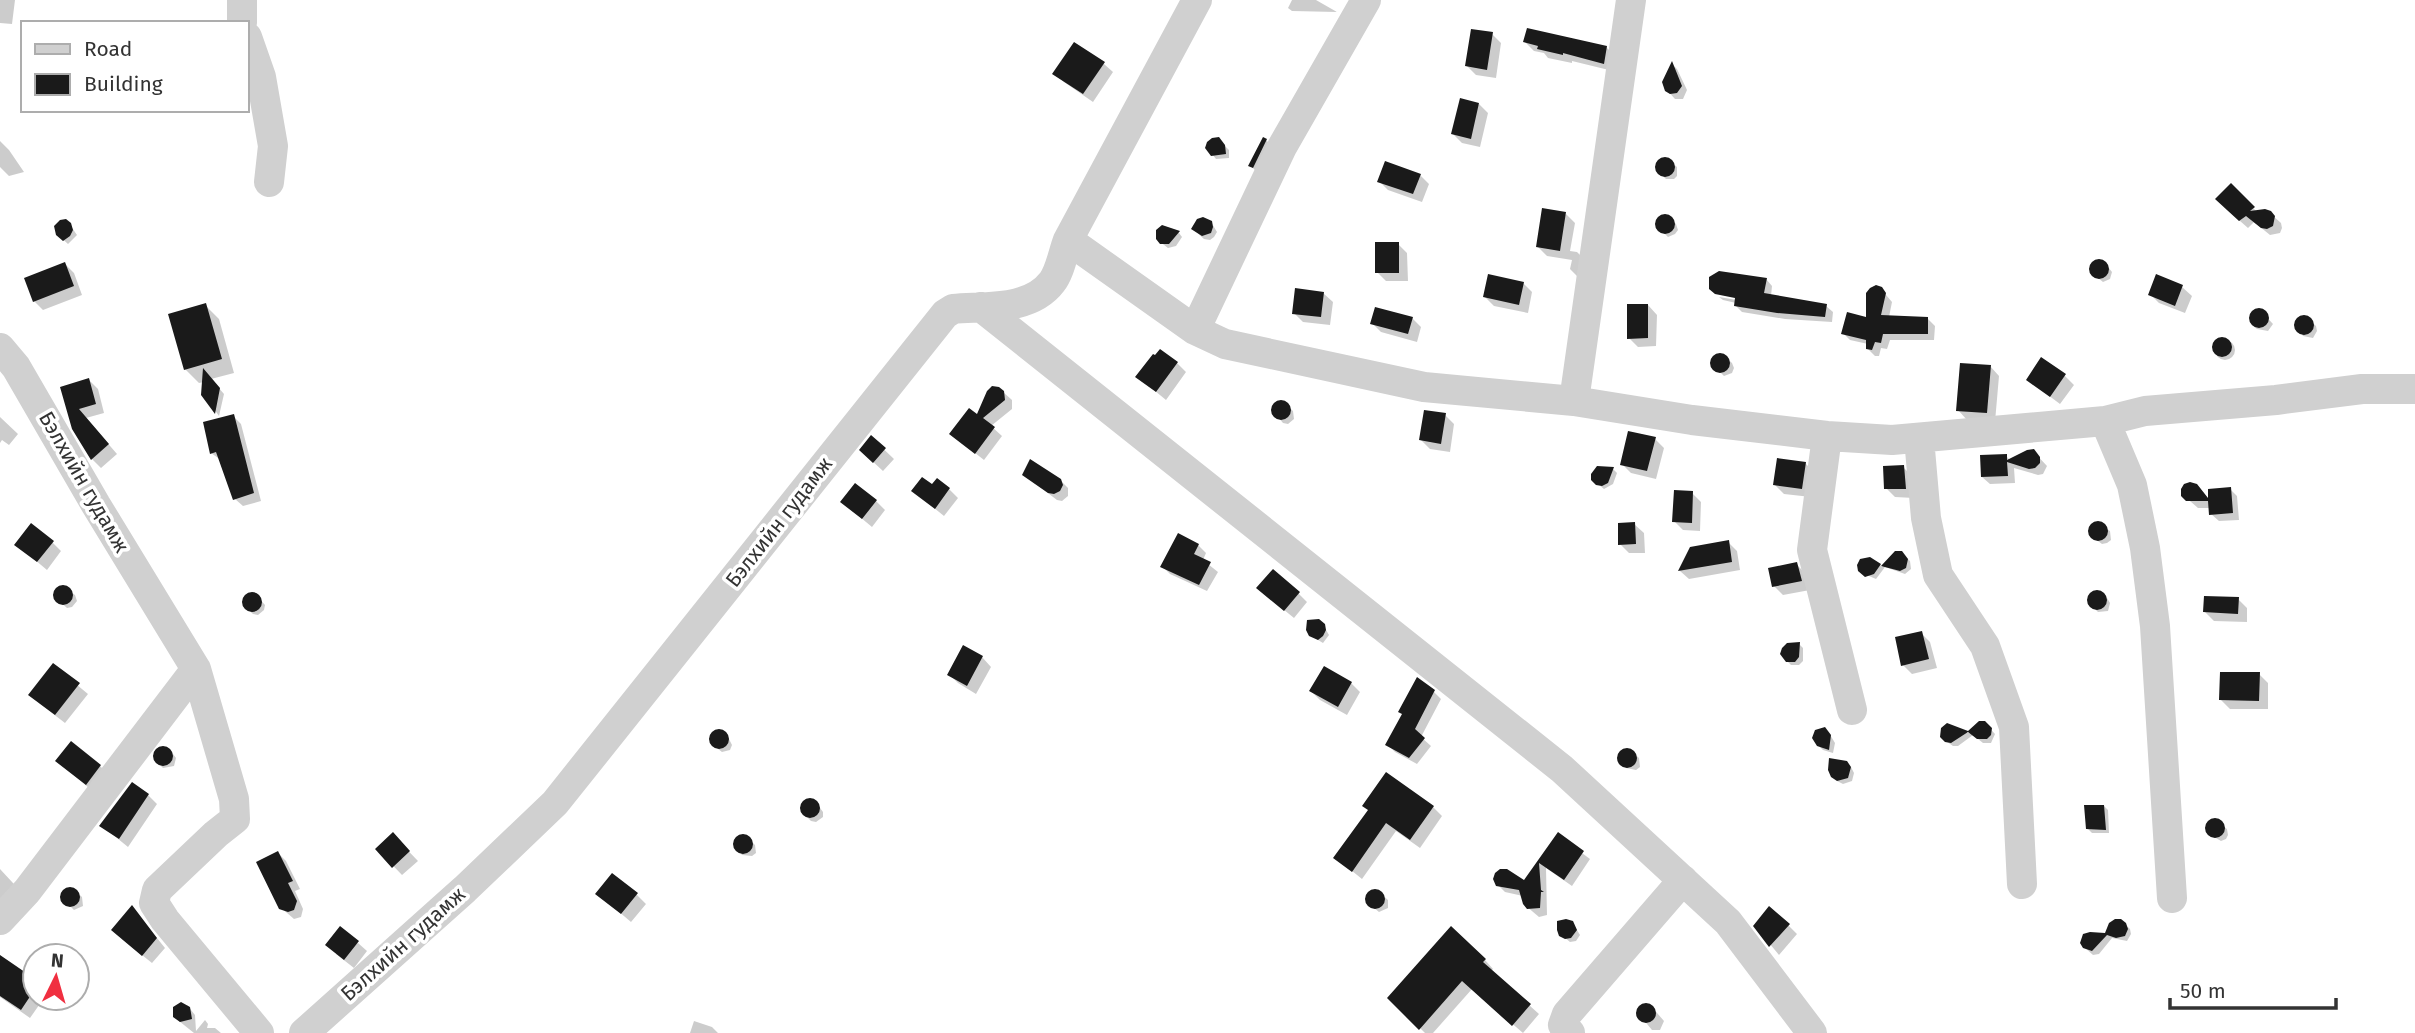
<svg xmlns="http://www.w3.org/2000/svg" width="2415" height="1033" font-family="'Fira Sans',sans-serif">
<rect width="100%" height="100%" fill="#fff"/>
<path fill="#0003" d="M 0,0 L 15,0 L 12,24 L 0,23 Z
M 1292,0 L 1316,0 L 1337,12 L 1292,11 L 1288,8 Z
M 1492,34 L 1501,43 L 1496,78 L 1476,75 L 1467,66 Z
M 1525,42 L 1606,47 L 1615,56 L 1613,71 L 1572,61 L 1572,63 L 1548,58 L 1544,53 L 1534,51 Z
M 1104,64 L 1113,72 L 1093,102 L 1064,82 L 1055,73 Z
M 1672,64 L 1677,69 L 1687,90 L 1683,99 L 1675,99 L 1665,88 Z
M 1479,104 L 1488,113 L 1480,147 L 1462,143 L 1453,134 Z
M 1218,139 L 1229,150 L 1229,158 L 1216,159 L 1212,154 Z
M 1266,140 L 1275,149 L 1259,174 L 1250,165 Z
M 0,141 L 9,150 L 24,172 L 9,176 L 0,167 Z
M 1662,159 L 1667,159 L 1677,167 L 1677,176 L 1674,179 L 1666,179 L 1657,170 L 1657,165 Z
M 1420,175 L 1429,184 L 1422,202 L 1388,190 L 1379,181 Z
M 2231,185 L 2257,212 L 2272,215 L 2281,223 L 2282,228 L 2280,233 L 2270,235 L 2254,222 L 2248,228 L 2224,207 Z
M 1566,214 L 1575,223 L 1570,251 L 1577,252 L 1586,261 L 1579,278 L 1570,269 L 1572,260 L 1547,256 L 1538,247 Z
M 1667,216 L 1676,224 L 1678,230 L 1675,234 L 1668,237 L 1656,225 L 1659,218 Z
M 68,222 L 77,235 L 68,244 L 57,234 Z
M 1211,222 L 1217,232 L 1214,237 L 1210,240 L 1204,239 L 1193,229 Z
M 1162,227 L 1179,233 L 1182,237 L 1176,246 L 1168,248 L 1159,241 Z
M 1398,244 L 1407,253 L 1408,281 L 1386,281 L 1377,272 Z
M 2099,260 L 2104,262 L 2112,272 L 2110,279 L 2103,282 L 2093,274 L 2091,269 L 2094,262 Z
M 65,264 L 74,273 L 82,295 L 43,310 L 34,301 Z
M 2157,277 L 2182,287 L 2192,296 L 2185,313 L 2159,303 L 2150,294 Z
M 1766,279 L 1772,286 L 1771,296 L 1826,306 L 1833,312 L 1832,322 L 1785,319 L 1742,312 L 1736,306 L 1736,303 L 1723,300 L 1719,297 L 1743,301 Z
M 1523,283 L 1532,292 L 1528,313 L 1494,306 L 1485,297 Z
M 1881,289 L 1892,302 L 1889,317 L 1928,319 L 1935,326 L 1934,340 L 1890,340 L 1887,349 L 1881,348 L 1879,356 L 1875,356 L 1868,349 L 1868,344 L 1850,340 L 1843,333 L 1868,319 Z
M 1323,293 L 1333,302 L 1330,325 L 1303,322 L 1294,313 Z
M 205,305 L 219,319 L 234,373 L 211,379 L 224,394 L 219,416 L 203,394 L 204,382 L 199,383 L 185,369 Z
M 1648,305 L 1657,315 L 1656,346 L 1638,347 L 1629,338 Z
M 2256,311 L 2261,311 L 2273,324 L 2268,331 L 2257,329 L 2252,325 L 2252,314 Z
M 2306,317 L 2316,326 L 2317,331 L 2313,338 L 2303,336 L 2295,323 L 2301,318 Z
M 1412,318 L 1421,327 L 1417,342 L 1381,332 L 1372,323 Z
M2215 350a10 10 0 1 1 20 0a10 10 0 1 1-20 0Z
M 1723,355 L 1732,363 L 1734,368 L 1732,373 L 1724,376 L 1712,364 L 1715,356 Z
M 1177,363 L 1186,372 L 1166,400 L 1138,377 Z
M 1990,366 L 1999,376 L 1995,422 L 1967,420 L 1958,410 Z
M 2065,376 L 2074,385 L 2060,404 L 2028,380 Z
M 89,380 L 98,389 L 104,413 L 86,418 L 117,454 L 101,468 L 92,459 L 74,428 L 63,388 Z
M 1003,392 L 1012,400 L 1012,409 L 991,426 L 1002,436 L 984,460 L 951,434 L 978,417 Z
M 1278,403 L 1284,403 L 1293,411 L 1294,419 L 1288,424 L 1283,423 L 1273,411 Z
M 1445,415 L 1454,424 L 1450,452 L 1430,449 L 1421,440 Z
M 233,416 L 241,424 L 261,501 L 243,506 L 235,499 L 221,460 L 211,453 Z
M 0,417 L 18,434 L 9,445 L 2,440 L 0,443 Z
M 871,437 L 894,459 L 883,471 L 870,459 Z
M 1655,439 L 1664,448 L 1656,479 L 1631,473 L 1622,464 Z
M 2033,451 L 2047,466 L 2043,474 L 2038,475 L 2014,468 L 2015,483 L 1990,484 L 1982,477 L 2006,456 L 2010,460 Z
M 1805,463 L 1814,472 L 1811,497 L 1784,494 L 1775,485 Z
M 1903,467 L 1912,476 L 1914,498 L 1895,497 L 1886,488 Z
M 1613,469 L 1617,473 L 1613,484 L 1604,489 L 1598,484 Z
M 1024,475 L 1060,480 L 1068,488 L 1068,496 L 1062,501 L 1057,500 Z
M 932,487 L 949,489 L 958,498 L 944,516 L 913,491 Z
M 2230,489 L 2237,496 L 2239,520 L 2219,521 L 2211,514 L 2211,508 L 2198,508 L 2183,495 L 2210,501 Z
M 1692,493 L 1701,502 L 1700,531 L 1683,530 L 1674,521 Z
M 876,501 L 885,510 L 872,527 L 842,502 Z
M 2098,523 L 2110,531 L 2111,540 L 2107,543 L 2102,544 L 2091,536 L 2090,529 Z
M 1634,524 L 1644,533 L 1645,553 L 1629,553 L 1620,544 Z
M 1179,535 L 1198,545 L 1206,553 L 1203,560 L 1218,572 L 1207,591 L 1170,574 L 1162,566 Z
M 52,542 L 61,551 L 47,570 L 16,544 Z
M 1728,542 L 1737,551 L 1740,570 L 1689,579 L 1680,571 L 1691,549 Z
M 1896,553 L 1901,553 L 1910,561 L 1911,569 L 1905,574 L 1885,567 L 1876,579 L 1862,573 L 1880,565 L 1882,567 Z
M 1796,564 L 1805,573 L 1810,590 L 1783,595 L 1774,586 Z
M 63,586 L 75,595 L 77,601 L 72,607 L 67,608 L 58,600 L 55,595 L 57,589 Z
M 2094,592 L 2102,594 L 2107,598 L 2110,603 L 2108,611 L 2098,612 L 2094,608 L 2089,601 Z
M 1298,593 L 1307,602 L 1294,618 L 1268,597 Z
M 252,594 L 257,596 L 265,605 L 264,610 L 258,615 L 253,614 L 244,606 L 245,598 Z
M 2238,599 L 2247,608 L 2247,622 L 2214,621 L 2205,612 Z
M 1323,625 L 1329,635 L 1323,643 L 1313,637 Z
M 1921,633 L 1930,642 L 1937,668 L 1912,674 L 1903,665 Z
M 1799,644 L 1803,648 L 1803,661 L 1799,665 L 1791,665 L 1787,661 Z
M 982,657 L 991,667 L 976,694 L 958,683 L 949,674 Z
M 53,665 L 88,694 L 65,723 L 39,703 Z
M 1325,668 L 1351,683 L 1360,692 L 1347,715 L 1320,700 L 1311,691 Z
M 2259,674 L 2268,683 L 2268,709 L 2230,709 L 2221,700 Z
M 1434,692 L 1441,699 L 1421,737 L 1431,746 L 1417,764 L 1395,752 L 1387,744 Z
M 1979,723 L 1985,723 L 1995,734 L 1991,743 L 1983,743 L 1973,735 L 1958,746 L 1953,746 L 1943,739 L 1947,725 L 1968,733 Z
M 717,731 L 728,737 L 732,745 L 730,750 L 722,752 L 713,745 L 712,735 Z
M 1829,733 L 1835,743 L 1833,753 L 1823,750 L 1814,741 Z
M 160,748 L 168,749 L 173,754 L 176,758 L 174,766 L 163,768 L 159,764 L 155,754 Z
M 1630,750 L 1639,758 L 1640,767 L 1636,770 L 1626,768 L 1619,759 L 1622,752 Z
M 57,761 L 100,766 L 109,775 L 95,793 Z
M 1851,767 L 1854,773 L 1852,781 L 1843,784 L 1837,781 Z
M 148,795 L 157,804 L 128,847 L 101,825 Z
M 807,801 L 815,801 L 823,812 L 823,817 L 816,822 L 811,821 L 802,812 L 803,804 Z
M 2104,806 L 2108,810 L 2109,833 L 2092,833 L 2088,829 Z
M 1433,807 L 1442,816 L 1420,848 L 1396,831 L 1362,879 L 1336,858 L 1369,811 Z
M 2215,820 L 2227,829 L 2228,835 L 2226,839 L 2221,841 L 2209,834 L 2207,827 Z
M 393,835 L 418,861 L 402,875 L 377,849 Z
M 1558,835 L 1590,859 L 1572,886 L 1546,868 L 1547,915 L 1539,917 L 1526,906 L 1523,896 L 1505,892 L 1498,885 L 1525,882 Z
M 746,836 L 755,845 L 756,853 L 752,856 L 742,855 L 735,845 L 738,838 Z
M 278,853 L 286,861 L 300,889 L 295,891 L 303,909 L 301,917 L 294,919 L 279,906 Z
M 0,869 L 25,896 L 0,914 Z
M 73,889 L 82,897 L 83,906 L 74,910 L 62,898 L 65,891 Z
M 1378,891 L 1388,900 L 1388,908 L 1379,912 L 1368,903 L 1370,892 Z
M 598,894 L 637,895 L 646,904 L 631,922 Z
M 132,907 L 165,948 L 152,963 L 122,939 Z
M 2121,921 L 2130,929 L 2131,934 L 2127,941 L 2112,938 L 2099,954 L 2093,955 L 2084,947 L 2106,935 Z
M 1572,922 L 1580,935 L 1576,941 L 1570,942 L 1564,937 Z
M 1788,925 L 1797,934 L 1779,955 L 1755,926 Z
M 358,943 L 367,951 L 354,968 L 336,954 Z
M 1485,960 L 1493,969 L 1491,971 L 1539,1014 L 1523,1033 L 1472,989 L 1433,1033 L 1425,1033 L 1390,998 Z
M 0,965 L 35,981 L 35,998 L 44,998 L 30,1018 L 0,997 Z
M 1646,1004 L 1651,1006 L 1664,1021 L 1660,1030 L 1652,1030 L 1638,1013 L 1639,1009 Z
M 187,1005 L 195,1015 L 196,1031 L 205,1020 L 208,1024 L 207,1028 L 215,1028 L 221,1033 L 194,1033 L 179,1021 Z
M 694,1021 L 712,1027 L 718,1033 L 690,1033 Z"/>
<path fill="#1a1a1a" d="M 1527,28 L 1607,46 L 1604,64 L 1563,53 L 1563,55 L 1537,49 L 1538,46 L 1523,42 Z
M 1471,29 L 1493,32 L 1487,70 L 1465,66 Z
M 1074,42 L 1105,62 L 1083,94 L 1052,74 Z
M 1672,61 L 1682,86 L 1677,93 L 1670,94 L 1665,91 L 1662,82 Z
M 1460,98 L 1479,103 L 1471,139 L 1451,134 Z
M 1219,137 L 1225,145 L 1226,154 L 1211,156 L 1205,148 L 1207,142 L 1212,138 Z
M 1263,137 L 1267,139 L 1253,168 L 1248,166 Z
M1655 167a10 10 0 1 1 20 0a10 10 0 1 1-20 0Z
M 1385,161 L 1421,174 L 1413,194 L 1377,182 Z
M 2231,183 L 2255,207 L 2250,211 L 2265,209 L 2271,211 L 2275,216 L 2273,226 L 2267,229 L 2261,228 L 2246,216 L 2239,221 L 2215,199 Z
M 1542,208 L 1566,212 L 1560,251 L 1536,247 Z
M1655 224a10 10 0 1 1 20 0a10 10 0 1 1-20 0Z
M 1203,217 L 1212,221 L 1213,227 L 1211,233 L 1202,236 L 1191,229 L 1197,219 Z
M 66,219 L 71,223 L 73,230 L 70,236 L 63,241 L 56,235 L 54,226 L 60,220 Z
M 1162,225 L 1180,231 L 1169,244 L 1160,244 L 1156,239 L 1156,230 Z
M 1375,242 L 1399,242 L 1399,273 L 1375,273 Z
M2089 269a10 10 0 1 1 20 0a10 10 0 1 1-20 0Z
M 65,262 L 74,286 L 33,302 L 24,278 Z
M 1719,271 L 1767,278 L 1764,293 L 1827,304 L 1825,317 L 1777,313 L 1734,306 L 1735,298 L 1715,294 L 1709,289 L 1709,277 Z
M 1488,274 L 1524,282 L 1519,305 L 1483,297 Z
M 2156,274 L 2183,285 L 2175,306 L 2148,295 Z
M 1876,285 L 1882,287 L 1886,293 L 1881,315 L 1928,317 L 1928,334 L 1883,334 L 1881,343 L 1875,342 L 1872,350 L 1866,349 L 1866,340 L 1841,334 L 1847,312 L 1866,317 L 1866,293 L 1870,288 Z
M 1295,288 L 1324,292 L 1321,317 L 1292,314 Z
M 206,303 L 222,359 L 184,370 L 168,314 Z
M 1627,304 L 1648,304 L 1648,338 L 1627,339 Z
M 1375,307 L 1413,317 L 1408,334 L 1370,324 Z
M2249 318a10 10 0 1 1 20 0a10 10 0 1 1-20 0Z
M2294 325a10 10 0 1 1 20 0a10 10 0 1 1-20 0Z
M2212 347a10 10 0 1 1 20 0a10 10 0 1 1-20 0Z
M 1160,349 L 1178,362 L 1156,392 L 1135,377 L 1153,354 L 1155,355 Z
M1710 363a10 10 0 1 1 20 0a10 10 0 1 1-20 0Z
M 2041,357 L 2066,374 L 2050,397 L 2026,380 Z
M 1960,363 L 1991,365 L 1987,413 L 1956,411 Z
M 203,368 L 220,388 L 215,414 L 201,395 Z
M 89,378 L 96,404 L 79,409 L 109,444 L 91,460 L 72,429 L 60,387 Z
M 992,386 L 999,387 L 1004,391 L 1005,400 L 983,418 L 995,427 L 975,454 L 949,434 L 969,408 L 977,414 L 987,391 Z
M1271 410a10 10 0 1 1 20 0a10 10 0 1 1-20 0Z
M 1424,410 L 1446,413 L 1441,444 L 1419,440 Z
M 234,414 L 254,493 L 233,500 L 216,452 L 210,454 L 203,422 Z
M 1628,431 L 1656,437 L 1647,471 L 1620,465 Z
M 871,435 L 886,448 L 873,463 L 859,450 Z
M 2034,449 L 2040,457 L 2040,463 L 2035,468 L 2029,469 L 2007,462 L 2008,476 L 1981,477 L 1980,455 L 2007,454 L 2007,460 L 2027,450 Z
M 1777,458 L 1806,462 L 1802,489 L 1773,485 Z
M 1030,459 L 1061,479 L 1063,485 L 1060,491 L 1054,494 L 1048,493 L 1022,475 Z
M 1904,465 L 1906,489 L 1884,489 L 1883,466 Z
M 1597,466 L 1614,467 L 1608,483 L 1602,486 L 1596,485 L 1591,480 L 1591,474 Z
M 922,477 L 932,484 L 937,478 L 950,488 L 935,509 L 911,491 Z
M 2190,482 L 2197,484 L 2208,498 L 2208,489 L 2231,487 L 2233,513 L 2209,515 L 2208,501 L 2186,501 L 2181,496 L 2181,489 L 2184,484 Z
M 855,483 L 877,500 L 862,519 L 840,502 Z
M 1674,490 L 1693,491 L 1692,523 L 1672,522 Z
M2088 531a10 10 0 1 1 20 0a10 10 0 1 1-20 0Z
M 1635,522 L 1636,544 L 1618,545 L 1618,523 Z
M 31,523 L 54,541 L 37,562 L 14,545 Z
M 1178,533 L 1199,544 L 1194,554 L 1211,562 L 1199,585 L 1160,567 Z
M 1729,540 L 1732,562 L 1678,571 L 1690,547 Z
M 1895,551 L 1902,551 L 1908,559 L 1906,568 L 1900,571 L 1881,566 Z
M 1870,557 L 1881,564 L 1874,574 L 1865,577 L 1858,571 L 1857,565 L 1860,559 Z
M 1797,562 L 1802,581 L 1772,587 L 1768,568 Z
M 1273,569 L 1300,592 L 1284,611 L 1256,588 Z
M53 595a10 10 0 1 1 20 0a10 10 0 1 1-20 0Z
M2087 600a10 10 0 1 1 20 0a10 10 0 1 1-20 0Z
M242 602a10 10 0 1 1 20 0a10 10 0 1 1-20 0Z
M 2204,596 L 2239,597 L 2238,614 L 2203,612 Z
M 1319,619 L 1325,624 L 1326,630 L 1323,636 L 1318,640 L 1309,636 L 1306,630 L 1307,620 Z
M 1922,631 L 1929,659 L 1901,666 L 1895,637 Z
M 1800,642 L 1799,657 L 1795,662 L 1786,662 L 1780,654 L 1782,648 L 1787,643 Z
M 963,645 L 983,656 L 967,686 L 947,675 Z
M 53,663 L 80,683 L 55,715 L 28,695 Z
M 1324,666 L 1352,682 L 1338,707 L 1309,691 Z
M 2220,672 L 2260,672 L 2259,701 L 2219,700 Z
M 1417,677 L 1435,690 L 1415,729 L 1425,738 L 1409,758 L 1385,745 L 1402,714 L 1398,712 Z
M 1979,721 L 1985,721 L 1992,728 L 1991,735 L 1987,739 L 1977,739 L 1968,732 L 1951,743 L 1945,742 L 1940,737 L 1941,728 L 1947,723 L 1968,731 Z
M 1825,727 L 1831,735 L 1829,750 L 1817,746 L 1812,738 L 1815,730 Z
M709 739a10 10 0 1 1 20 0a10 10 0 1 1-20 0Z
M 71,741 L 101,765 L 86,785 L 55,761 Z
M153 756a10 10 0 1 1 20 0a10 10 0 1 1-20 0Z
M1617 758a10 10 0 1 1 20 0a10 10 0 1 1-20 0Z
M 1829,758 L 1847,761 L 1851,767 L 1848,778 L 1837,781 L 1831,777 L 1828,770 Z
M 1386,772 L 1434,806 L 1410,840 L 1386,823 L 1352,872 L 1333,858 L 1368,810 L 1362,806 Z
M 132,782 L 149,794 L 119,839 L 99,826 Z
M800 808a10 10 0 1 1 20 0a10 10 0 1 1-20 0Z
M 2084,805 L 2104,805 L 2106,830 L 2086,829 Z
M2205 828a10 10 0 1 1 20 0a10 10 0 1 1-20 0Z
M 393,832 L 410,851 L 392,868 L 375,849 Z
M 1558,832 L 1584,851 L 1564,880 L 1539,863 L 1541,890 L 1544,892 L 1541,892 L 1540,908 L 1527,909 L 1523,904 L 1519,890 L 1496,886 L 1493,879 L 1495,873 L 1500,869 L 1507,869 L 1524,880 Z
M733 844a10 10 0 1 1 20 0a10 10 0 1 1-20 0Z
M 278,851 L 293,881 L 288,883 L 297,901 L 294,910 L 288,912 L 279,909 L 256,862 Z
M 612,873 L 638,893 L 621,914 L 595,894 Z
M60 897a10 10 0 1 1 20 0a10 10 0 1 1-20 0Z
M1365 899a10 10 0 1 1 20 0a10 10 0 1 1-20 0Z
M 132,905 L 157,938 L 142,956 L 111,930 Z
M 1769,906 L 1790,924 L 1769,947 L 1753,926 Z
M 1566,919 L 1573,921 L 1577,930 L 1571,938 L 1565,939 L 1559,936 L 1557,930 L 1557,921 Z
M 2115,919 L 2121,919 L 2126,923 L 2128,929 L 2125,936 L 2116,938 L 2107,935 L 2092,951 L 2083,948 L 2080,943 L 2083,934 L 2090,932 L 2105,933 L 2109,923 Z
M 340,926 L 359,941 L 344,960 L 325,945 Z
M 1451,926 L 1486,959 L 1483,962 L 1531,1004 L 1512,1026 L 1462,981 L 1419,1030 L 1387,998 Z
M 0,955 L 35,979 L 35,989 L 21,1010 L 0,996 Z
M 181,1002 L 190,1007 L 192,1019 L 180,1022 L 173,1017 L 173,1007 Z
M1636 1013a10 10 0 1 1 20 0a10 10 0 1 1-20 0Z"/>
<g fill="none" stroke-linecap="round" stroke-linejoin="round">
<path stroke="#d0d0d0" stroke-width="30" d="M 242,23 L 242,0
M 247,37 L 261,77 L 273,146 L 269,182
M 1068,240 L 1195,330 L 1225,344 L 1424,387 L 1574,401 L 1692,420 L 1827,436 L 1892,440 L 2105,421 L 2145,411 L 2276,400 L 2362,389 L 2415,389
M 981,307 L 1562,769 L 1728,922 L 1812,1033
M 1195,330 L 1282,147 L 1366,0
M 0,348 L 16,367 L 96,505 L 196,669 L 27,891 L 0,920
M 1574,401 L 1631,0
M 2105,421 L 2132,485 L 2145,548 L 2155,626 L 2172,898
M 1827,436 L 1812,550 L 1852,710
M 1919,438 L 1926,518 L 1938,575 L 1985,646 L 2014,727 L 2022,884
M 196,669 L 234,799 L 235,819 L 216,834 L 157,890 L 154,903 L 165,920 L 259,1033
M 304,1033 L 465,889 L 555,803 L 945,314 L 953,309 C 986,306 1030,311 1052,282 C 1060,272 1063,253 1068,240 L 1197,0
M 1570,1033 L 1563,1025 L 1567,1014 L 1683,880"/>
</g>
<g text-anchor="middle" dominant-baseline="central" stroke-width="7" stroke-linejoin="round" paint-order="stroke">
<g font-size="21" fill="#333" stroke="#fff">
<text transform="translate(84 482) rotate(60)">Бэлхийн гудамж</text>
<text transform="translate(779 522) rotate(-52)">Бэлхийн гудамж</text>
<text transform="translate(403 944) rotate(-42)">Бэлхийн гудамж</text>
</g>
</g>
<rect x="21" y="21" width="228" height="91" fill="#ffffff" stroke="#adadad" stroke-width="2"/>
<rect x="35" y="44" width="35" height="10" fill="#d0d0d0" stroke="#adadad" stroke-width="2"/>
<text x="84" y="56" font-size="21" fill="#333333">Road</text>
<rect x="35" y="74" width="35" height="21" fill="#1a1a1a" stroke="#adadad" stroke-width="2"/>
<text x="84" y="91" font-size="21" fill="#333333">Building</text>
<g transform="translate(56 977) rotate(5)"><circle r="33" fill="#ffffff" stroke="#adadad" stroke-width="2"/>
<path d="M0-5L12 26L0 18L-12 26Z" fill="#f02f40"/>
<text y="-10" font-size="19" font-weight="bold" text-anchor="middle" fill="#333333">N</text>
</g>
<path d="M2170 998v10h166v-10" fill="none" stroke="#333333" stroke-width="3.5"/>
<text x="2180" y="998" font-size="21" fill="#333333" stroke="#ffffff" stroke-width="5" paint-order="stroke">50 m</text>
</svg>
